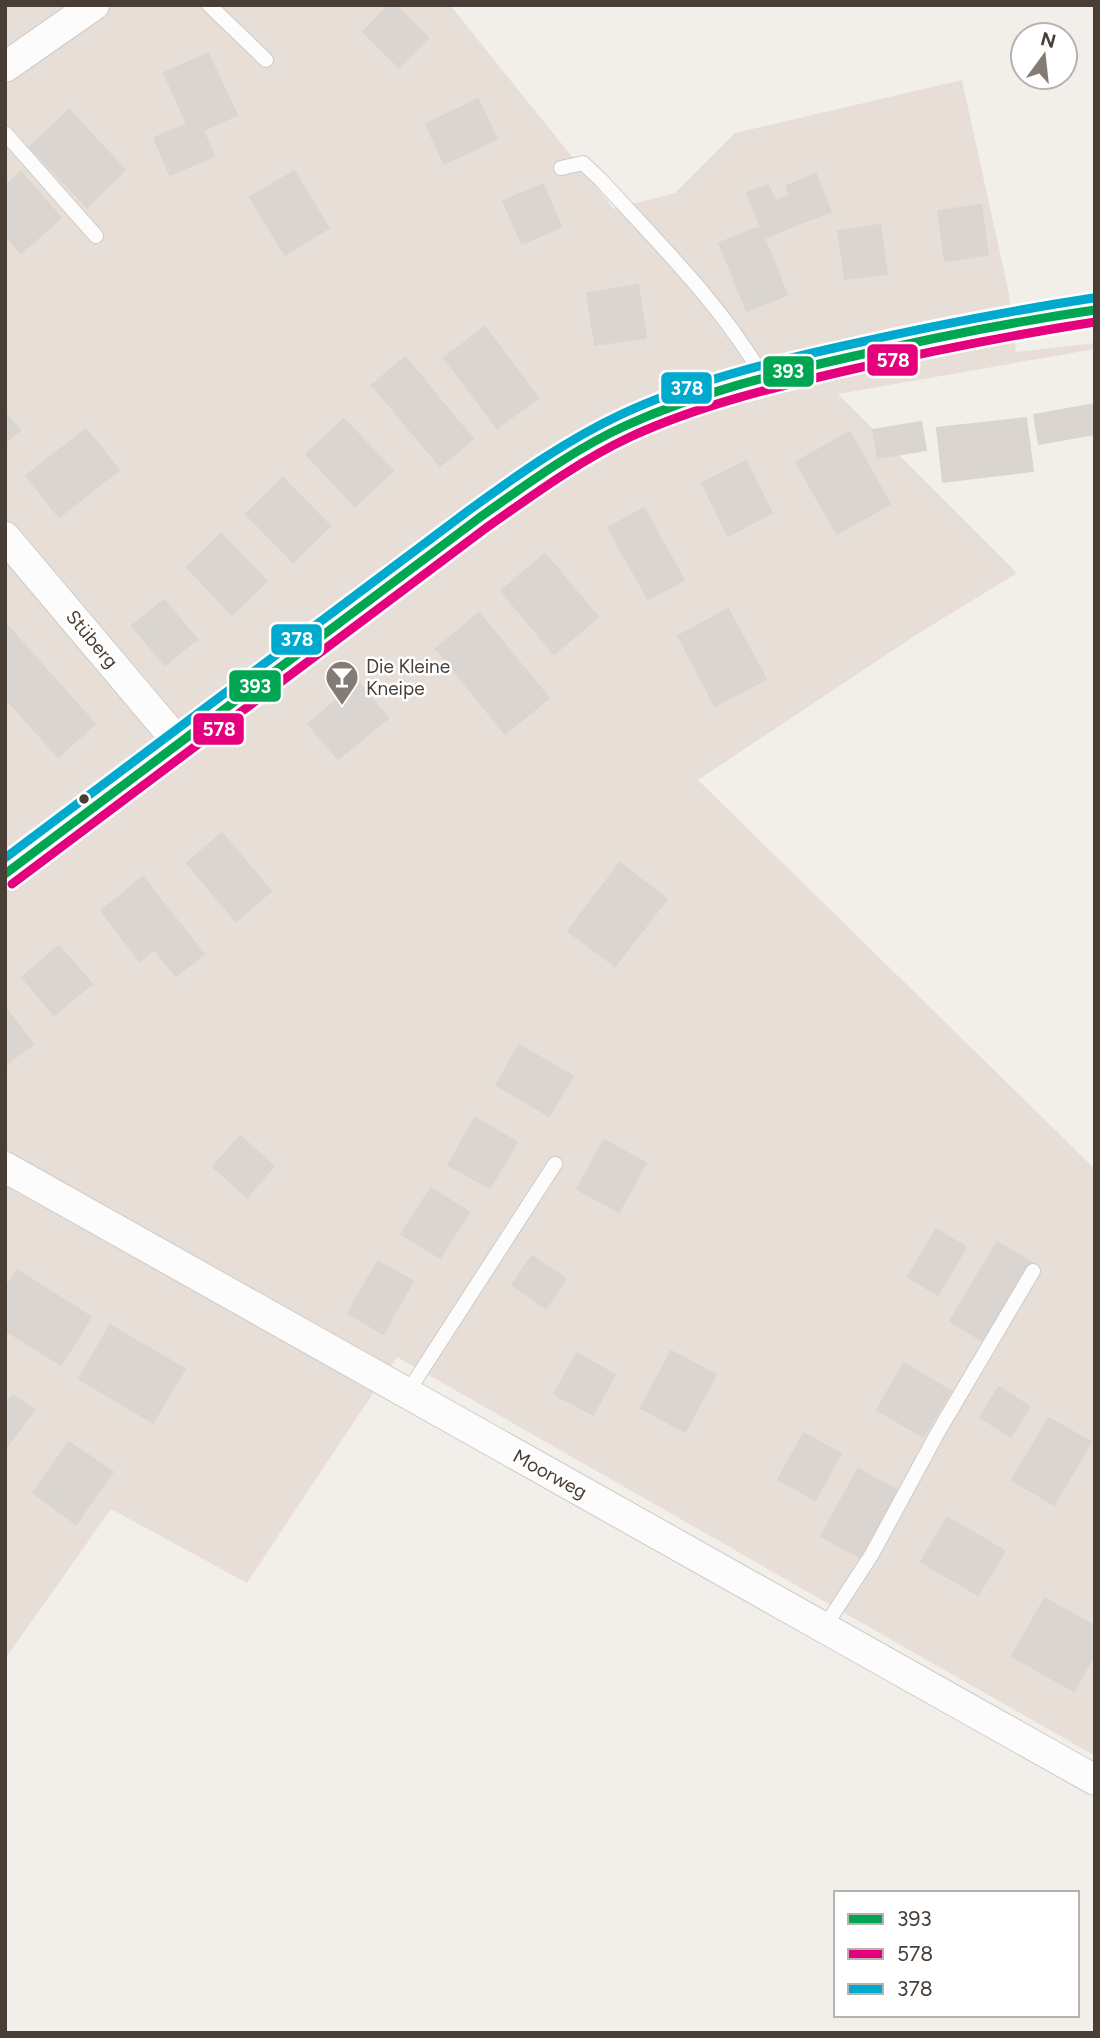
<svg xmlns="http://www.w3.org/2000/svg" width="1100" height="2038" font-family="Figtree,sans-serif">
<rect width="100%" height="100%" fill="#f2eeea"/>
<path fill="#e7dfd7" d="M 5,5 L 450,5 L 614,209 L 675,193 L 735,133 L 962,80 L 1009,294 L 1016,352 L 1095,343 L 1095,349 L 838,394 L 1017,573 L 916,635 L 698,780 L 1095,1169 L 1095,1756 L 397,1357 L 247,1583 L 111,1509 L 5,1659 Z"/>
<path fill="#dad5d1" stroke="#dbd5d0" stroke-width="2" d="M 389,5 L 395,5 L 428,38 L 399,67 L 363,32 Z
M 208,53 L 237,115 L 204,130 L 198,119 L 187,124 L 164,73 Z
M 478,99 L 497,139 L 444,164 L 426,124 Z
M 69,110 L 125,170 L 87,207 L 30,147 Z
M 198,119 L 214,156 L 170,175 L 154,138 Z
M 294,171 L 329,228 L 285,255 L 250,197 Z
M 21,172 L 61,218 L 21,253 L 5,235 L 5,186 Z
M 816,174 L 831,212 L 801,223 L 786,186 Z
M 543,184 L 561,227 L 522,244 L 503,201 Z
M 768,185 L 775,201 L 790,195 L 801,223 L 765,238 L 747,193 Z
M 981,205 L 988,255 L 945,261 L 938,211 Z
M 880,225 L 887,274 L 845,279 L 838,231 Z
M 760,227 L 787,295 L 747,311 L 719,243 Z
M 638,285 L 646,338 L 595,345 L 587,293 Z
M 485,327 L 538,398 L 497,428 L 444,358 Z
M 405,357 L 473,439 L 440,466 L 372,385 Z
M 1095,404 L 1095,434 L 1039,444 L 1034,415 Z
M 5,413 L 20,430 L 5,442 Z
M 1026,418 L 1033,471 L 943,482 L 937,428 Z
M 344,419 L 393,471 L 355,506 L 306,454 Z
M 921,422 L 926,450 L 878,458 L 873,430 Z
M 86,429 L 119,470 L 59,517 L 26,476 Z
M 850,432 L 890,504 L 837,534 L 796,462 Z
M 746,461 L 772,513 L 728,536 L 702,483 Z
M 283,478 L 330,526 L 293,562 L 246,514 Z
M 644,508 L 684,580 L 648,599 L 608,528 Z
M 221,534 L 267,581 L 232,615 L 187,567 Z
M 545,554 L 598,617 L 554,654 L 501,591 Z
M 164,600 L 197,639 L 165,665 L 132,626 Z
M 728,609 L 766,679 L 715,706 L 678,636 Z
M 479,613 L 549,698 L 505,734 L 436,649 Z
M 5,623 L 95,724 L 58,757 L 5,697 Z
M 358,682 L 388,718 L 338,759 L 308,724 Z
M 222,833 L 271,891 L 236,921 L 187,863 Z
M 620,863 L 667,899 L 615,966 L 568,931 Z
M 143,877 L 204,954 L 176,976 L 154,949 L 140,961 L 101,911 Z
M 59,946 L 92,984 L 54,1015 L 22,977 Z
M 5,1007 L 33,1044 L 5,1065 Z
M 519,1045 L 573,1076 L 549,1116 L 496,1085 Z
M 475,1118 L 517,1142 L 490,1188 L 448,1165 Z
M 240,1136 L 274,1166 L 247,1197 L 213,1167 Z
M 604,1140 L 646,1163 L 619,1212 L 577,1189 Z
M 431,1188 L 469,1212 L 440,1258 L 401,1234 Z
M 936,1229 L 966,1247 L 938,1295 L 908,1277 Z
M 997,1242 L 1033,1263 L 986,1343 L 950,1321 Z
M 532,1256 L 566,1279 L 546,1308 L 512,1285 Z
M 378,1261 L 413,1281 L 383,1334 L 348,1313 Z
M 17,1270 L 91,1317 L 61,1365 L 5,1330 L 5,1289 Z
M 110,1325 L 185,1369 L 153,1423 L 79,1379 Z
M 671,1351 L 716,1375 L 685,1432 L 641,1408 Z
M 577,1353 L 615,1375 L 593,1415 L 554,1394 Z
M 904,1363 L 951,1391 L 923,1437 L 877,1410 Z
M 999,1387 L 1030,1407 L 1011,1437 L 980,1417 Z
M 13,1395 L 34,1410 L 5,1450 L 5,1405 Z
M 1049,1418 L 1091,1442 L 1054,1505 L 1012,1480 Z
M 804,1433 L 841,1454 L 815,1500 L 778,1479 Z
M 69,1442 L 113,1472 L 76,1524 L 33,1493 Z
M 858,1469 L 900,1492 L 863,1559 L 821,1536 Z
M 947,1517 L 1005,1551 L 978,1595 L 921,1562 Z
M 1045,1598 L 1076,1616 L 1043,1674 L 1012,1656 Z
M 1076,1616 L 1095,1626 L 1095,1654 L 1074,1691 L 1043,1674 Z"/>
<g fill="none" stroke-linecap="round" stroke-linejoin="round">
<defs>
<path id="lane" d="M 209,5 L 266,60
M 5,133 L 96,236
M 561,168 L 583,163 L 601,180 C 658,243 721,304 763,377
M 407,1393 L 555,1164
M 824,1628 L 872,1554 L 938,1432 L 1033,1271"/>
<path id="street" d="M 5,67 L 94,5
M 5,537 L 178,742
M 5,874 L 178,742 L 479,518 C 526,485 574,449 627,425 C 698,393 774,374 850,357 C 931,338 1012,322 1095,310
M 5,1167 L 1095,1780"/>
</defs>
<use href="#lane" stroke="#cfcac6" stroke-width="16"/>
<use href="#street" stroke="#cfcac6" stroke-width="32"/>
<use href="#lane" stroke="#fdfcfc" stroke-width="14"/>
<use href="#street" stroke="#fdfcfc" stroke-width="30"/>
<defs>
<path id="bus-1" d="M 5,874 L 479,518 C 527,484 574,449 627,425 C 698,393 774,374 850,357 C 931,338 1012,322 1095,310"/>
<path id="bus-2" d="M 12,884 L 486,528 C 533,495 579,461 630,437 C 699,405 775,387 849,370 C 930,351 1012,335 1095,322"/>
<path id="bus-3" d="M 5,858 L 472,508 C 519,474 567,440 620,415 C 690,382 767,363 843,346 C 926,327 1009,311 1093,298"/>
</defs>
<use href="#bus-1" stroke="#fff" stroke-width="14"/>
<use href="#bus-2" stroke="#fff" stroke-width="14"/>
<use href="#bus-3" stroke="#fff" stroke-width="14"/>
<use href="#bus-1" stroke="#00a651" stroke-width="9"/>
<use href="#bus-2" stroke="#e5007d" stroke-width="9"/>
<use href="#bus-3" stroke="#00a9ce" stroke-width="9"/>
</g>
<defs>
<symbol id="bar-pin" viewBox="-11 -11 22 30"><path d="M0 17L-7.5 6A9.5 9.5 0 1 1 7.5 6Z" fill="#847c74" stroke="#fff"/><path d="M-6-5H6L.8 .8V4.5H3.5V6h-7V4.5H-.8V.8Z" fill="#fff"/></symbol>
</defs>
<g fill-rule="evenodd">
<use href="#bar-pin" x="323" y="658" width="38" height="52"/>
</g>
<circle fill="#493e35" stroke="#fff" stroke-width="2.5" cx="84" cy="799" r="6"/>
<g text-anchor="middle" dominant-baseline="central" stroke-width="5" stroke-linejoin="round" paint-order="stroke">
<g font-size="19" fill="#493e35" stroke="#fff">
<text transform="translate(92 639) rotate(50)">Stüberg</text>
<text transform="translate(550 1474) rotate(29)">Moorweg</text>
</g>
<g font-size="19" fill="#493e35" stroke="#fff" text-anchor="start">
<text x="366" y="666">Die Kleine<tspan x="366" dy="22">Kneipe</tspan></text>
</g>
</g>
<g stroke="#fff" stroke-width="2.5">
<rect x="866" y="343" width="53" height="34" rx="7" fill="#e5007d"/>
<rect x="762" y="355" width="53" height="33" rx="7" fill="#00a651"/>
<rect x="660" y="371" width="53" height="34" rx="7" fill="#00a9ce"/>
<rect x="270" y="623" width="53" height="33" rx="7" fill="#00a9ce"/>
<rect x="228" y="669" width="54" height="34" rx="7" fill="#00a651"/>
<rect x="192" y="712" width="53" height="34" rx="7" fill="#e5007d"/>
</g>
<g font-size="19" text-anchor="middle" font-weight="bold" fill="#fff">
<text x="893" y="367">578</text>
<text x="788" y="378">393</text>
<text x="687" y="395">378</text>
<text x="297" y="646">378</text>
<text x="255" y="693">393</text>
<text x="219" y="736">578</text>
</g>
<rect width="1100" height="2038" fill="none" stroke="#493e35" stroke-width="14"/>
<rect x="834" y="1891" width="245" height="126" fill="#ffffff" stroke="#b6b2ae" stroke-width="2"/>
<rect x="848" y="1914" width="35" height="10" fill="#00a651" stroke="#b6b2ae" stroke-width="2"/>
<text x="897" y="1926" font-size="21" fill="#493e35">393</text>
<rect x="848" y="1949" width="35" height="10" fill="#e5007d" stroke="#b6b2ae" stroke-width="2"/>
<text x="897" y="1961" font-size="21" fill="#493e35">578</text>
<rect x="848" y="1984" width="35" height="10" fill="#00a9ce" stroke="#b6b2ae" stroke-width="2"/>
<text x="897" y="1996" font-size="21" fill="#493e35">378</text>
<g transform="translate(1044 56) rotate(15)"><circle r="33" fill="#ffffff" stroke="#b6b2ae" stroke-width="2"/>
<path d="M0-5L12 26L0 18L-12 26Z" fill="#847c74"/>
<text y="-10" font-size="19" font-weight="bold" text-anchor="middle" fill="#493e35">N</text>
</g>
</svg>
